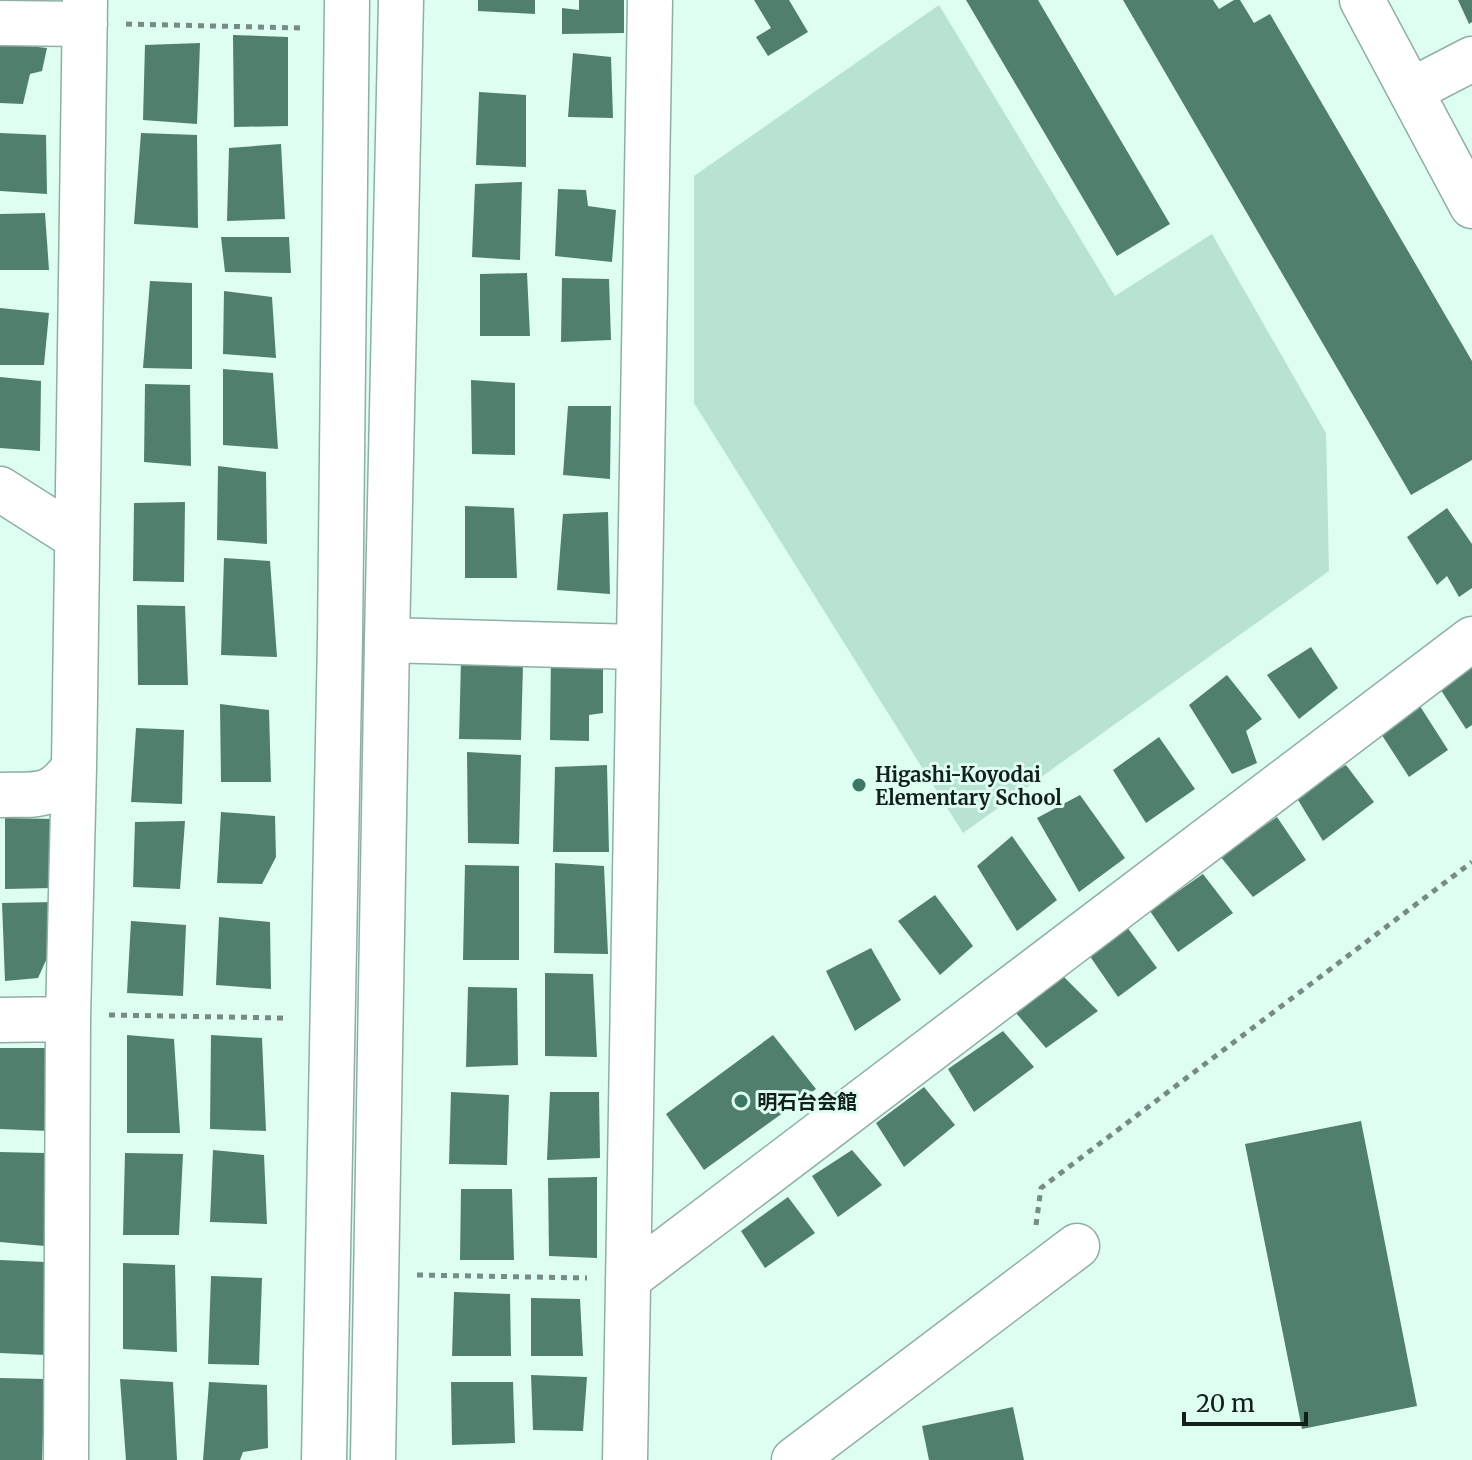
<svg xmlns="http://www.w3.org/2000/svg" width="1472" height="1460" font-family="Merriweather,'Noto Sans JP',serif">
<rect width="100%" height="100%" fill="#ddfef1"/>
<path fill="#b8e2d1" d="M 939,5 L 1115,296 L 1212,234 L 1326,433 L 1329,571 L 963,833 L 694,403 L 694,176 Z"/>
<path fill="#507f6e" d="M 478,0 L 535,0 L 535,14 L 478,11 Z
M 579,0 L 624,0 L 624,33 L 562,34 L 562,8 L 579,10 Z
M 754,0 L 789,0 L 808,32 L 768,56 L 756,37 L 771,28 Z
M 966,0 L 1038,0 L 1170,224 L 1117,256 Z
M 1123,0 L 1213,0 L 1219,9 L 1234,0 L 1240,0 L 1254,23 L 1270,14 L 1472,361 L 1472,460 L 1411,495 Z
M 1458,0 L 1472,0 L 1472,22 L 1469,24 Z
M 233,35 L 288,37 L 288,126 L 234,127 Z
M 0,43 L 47,48 L 42,71 L 30,74 L 23,104 L 0,103 Z
M 200,43 L 197,124 L 143,120 L 145,45 Z
M 573,53 L 611,57 L 613,118 L 568,117 Z
M 479,92 L 526,95 L 526,167 L 476,165 Z
M 0,133 L 46,135 L 47,194 L 0,191 Z
M 141,133 L 197,135 L 198,228 L 134,224 Z
M 281,144 L 285,219 L 227,221 L 229,148 Z
M 522,182 L 520,260 L 472,257 L 475,184 Z
M 558,189 L 586,190 L 588,206 L 616,210 L 612,262 L 555,256 Z
M 45,213 L 49,270 L 0,270 L 0,214 Z
M 221,237 L 289,237 L 291,273 L 225,272 Z
M 527,273 L 530,336 L 480,336 L 480,274 Z
M 562,278 L 609,279 L 611,340 L 561,342 Z
M 150,281 L 192,283 L 192,369 L 143,368 Z
M 224,291 L 272,297 L 276,358 L 223,354 Z
M 0,308 L 49,313 L 44,365 L 0,365 Z
M 223,369 L 273,373 L 278,449 L 223,445 Z
M 0,377 L 41,381 L 40,451 L 0,448 Z
M 471,380 L 515,383 L 515,455 L 472,454 Z
M 145,384 L 190,385 L 191,466 L 144,462 Z
M 568,406 L 611,406 L 610,479 L 563,475 Z
M 218,466 L 266,472 L 267,544 L 217,540 Z
M 185,502 L 184,582 L 133,581 L 134,503 Z
M 465,506 L 514,508 L 517,578 L 465,578 Z
M 1447,508 L 1472,544 L 1472,588 L 1459,597 L 1447,576 L 1437,585 L 1407,537 Z
M 608,512 L 610,594 L 557,590 L 563,514 Z
M 224,558 L 270,561 L 277,657 L 221,655 Z
M 137,605 L 185,606 L 188,685 L 138,685 Z
M 1311,647 L 1338,688 L 1299,719 L 1267,675 Z
M 551,653 L 603,657 L 603,713 L 589,715 L 589,741 L 550,740 Z
M 461,661 L 523,664 L 521,740 L 459,739 Z
M 1472,666 L 1472,725 L 1466,729 L 1439,687 Z
M 1227,675 L 1262,719 L 1246,731 L 1257,763 L 1232,774 L 1189,705 Z
M 1418,703 L 1448,750 L 1409,777 L 1378,729 Z
M 220,704 L 269,710 L 271,782 L 221,782 Z
M 136,728 L 184,730 L 182,804 L 131,802 Z
M 1159,737 L 1195,789 L 1146,823 L 1113,770 Z
M 467,752 L 521,755 L 519,844 L 468,843 Z
M 607,765 L 609,852 L 553,852 L 555,767 Z
M 1346,765 L 1374,802 L 1323,841 L 1295,795 Z
M 1080,795 L 1125,858 L 1079,892 L 1037,818 Z
M 221,812 L 275,816 L 276,857 L 262,884 L 217,883 Z
M 1277,817 L 1306,860 L 1253,897 L 1220,856 Z
M 5,818 L 54,819 L 52,888 L 5,889 Z
M 185,821 L 180,889 L 133,887 L 135,822 Z
M 1012,836 L 1057,900 L 1017,931 L 977,866 Z
M 555,863 L 604,866 L 608,954 L 554,953 Z
M 465,865 L 519,866 L 519,960 L 463,960 Z
M 1203,874 L 1233,913 L 1178,952 L 1150,911 Z
M 935,895 L 973,946 L 940,975 L 898,921 Z
M 54,902 L 57,936 L 38,978 L 5,981 L 2,903 Z
M 219,917 L 270,922 L 271,989 L 216,985 Z
M 131,921 L 186,925 L 183,996 L 127,993 Z
M 1127,927 L 1157,968 L 1118,997 L 1087,952 Z
M 871,948 L 901,1000 L 855,1031 L 826,971 Z
M 545,973 L 593,974 L 597,1057 L 545,1056 Z
M 1064,977 L 1098,1011 L 1046,1048 L 1016,1013 Z
M 468,987 L 517,988 L 518,1065 L 466,1067 Z
M 1003,1031 L 1034,1067 L 974,1112 L 948,1069 Z
M 127,1035 L 174,1039 L 180,1133 L 127,1133 Z
M 211,1035 L 262,1038 L 266,1131 L 210,1129 Z
M 773,1035 L 816,1089 L 704,1170 L 666,1114 Z
M 0,1048 L 48,1048 L 49,1131 L 0,1129 Z
M 924,1087 L 955,1125 L 904,1167 L 876,1123 Z
M 451,1092 L 509,1095 L 507,1165 L 449,1164 Z
M 550,1092 L 599,1092 L 600,1158 L 547,1160 Z
M 1361,1121 L 1417,1406 L 1302,1429 L 1245,1144 Z
M 213,1150 L 264,1155 L 267,1224 L 210,1222 Z
M 852,1150 L 882,1185 L 838,1217 L 812,1176 Z
M 0,1152 L 44,1153 L 45,1246 L 0,1242 Z
M 125,1153 L 183,1154 L 179,1235 L 123,1235 Z
M 597,1177 L 597,1258 L 549,1256 L 548,1178 Z
M 461,1189 L 512,1189 L 514,1260 L 460,1260 Z
M 788,1197 L 815,1233 L 765,1268 L 741,1231 Z
M 0,1260 L 45,1262 L 46,1355 L 0,1353 Z
M 123,1263 L 175,1265 L 177,1352 L 123,1349 Z
M 211,1276 L 262,1278 L 259,1365 L 208,1364 Z
M 454,1292 L 510,1294 L 511,1356 L 452,1356 Z
M 531,1298 L 580,1299 L 583,1356 L 531,1356 Z
M 531,1375 L 587,1377 L 583,1431 L 533,1430 Z
M 0,1378 L 45,1379 L 42,1460 L 0,1460 Z
M 120,1379 L 173,1382 L 177,1460 L 126,1460 Z
M 209,1382 L 267,1385 L 268,1448 L 243,1452 L 240,1460 L 203,1460 Z
M 451,1382 L 513,1382 L 515,1443 L 452,1445 Z
M 1013,1407 L 1024,1460 L 929,1460 L 922,1426 Z"/>
<g fill="none" stroke-linecap="round" stroke-linejoin="round">
<defs>
<path id="minor" d="M 1362,0 L 1472,206
M 0,23 L 85,24
M 1412,90 L 1472,59
M 0,489 L 77,538
M 387,640 L 637,647
M 0,795 C 37,794 51,800 74,767 L 85,0
M 0,1020 L 68,1019
M 628,1279 L 1472,639
M 66,1460 L 68,1019 L 74,767
M 324,1460 L 340,638 L 347,0
M 373,1460 L 387,640 L 401,0
M 625,1460 L 650,0
M 794,1460 L 1077,1246"/>
</defs>
<use href="#minor" stroke="#90afa3" stroke-width="47"/>
<path stroke="#758b83" stroke-width="5" stroke-dasharray="6 6" stroke-linecap="butt" d="M 126,24 L 302,28
M 109,1015 L 284,1018
M 1036,1225 L 1041,1188 L 1472,862
M 417,1275 L 587,1278"/>
<use href="#minor" stroke="#fff" stroke-width="44"/>
</g>
<g fill="#3b7863" stroke="#ddfef1" stroke-width="3">
<circle cx="859" cy="785" r="8"/>
<circle cx="741" cy="1101" r="8"/>
</g>
<g text-anchor="middle" dominant-baseline="central" stroke-width="6" stroke-linejoin="round" paint-order="stroke">
<g font-size="20" font-weight="bold" fill="#131f1b" stroke="#ddfef1" text-anchor="start">
<text x="875" y="774">Higashi-Koyodai<tspan x="875" dy="23">Elementary School</tspan></text>
<text x="757" y="1101">明石台会館</text>
</g>
</g>
<path d="M1184 1412v12h122v-12" fill="none" stroke="#131f1b" stroke-width="4"/>
<text x="1196" y="1412" font-size="24" fill="#131f1b" stroke="#ddfef1" stroke-width="6" paint-order="stroke">20 m</text>
</svg>
